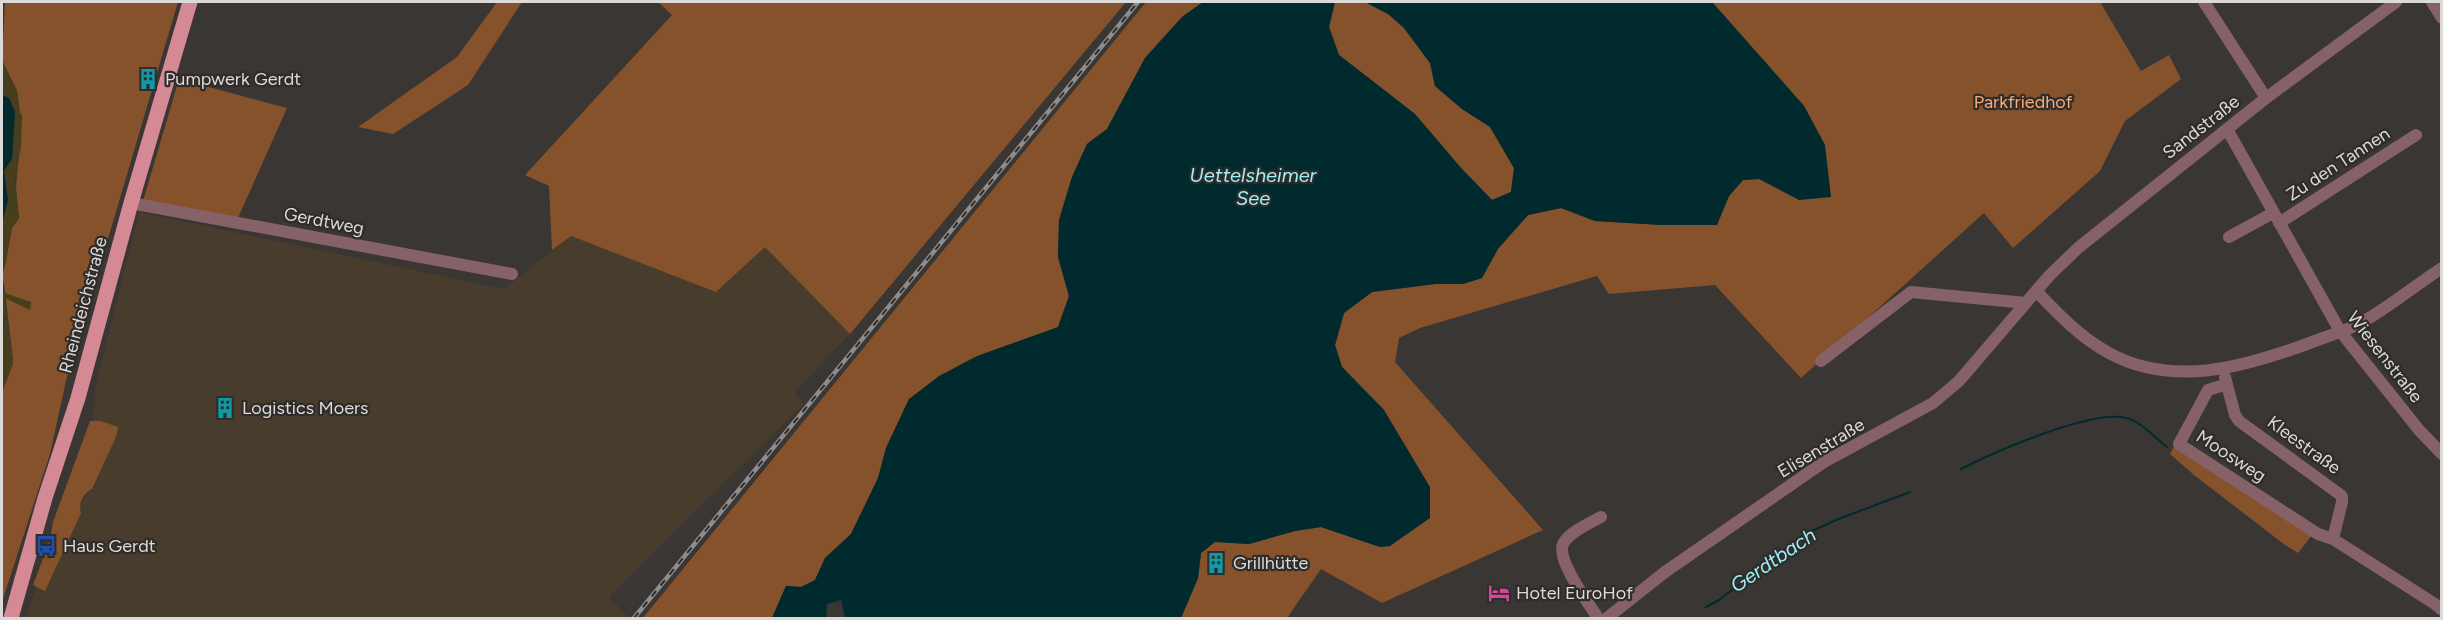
<svg xmlns="http://www.w3.org/2000/svg" width="2443" height="620" font-family="Figtree,sans-serif">
<rect width="100%" height="100%" fill="#3a3634"/>
<path fill="#483c2d" d="M 139,212 L 504,289 L 571,236 L 716,291 L 765,246 L 850,334 L 794,392 L 804,404 L 609,597 L 629,618 L 26,618 L 48,550 L 93,425 L 95,389 Z"/>
<path fill="#85522c" d="M 5,2 L 178,2 L 66,381 L 50,454 L 2,602 L 2,392 L 13,359 L 4,284 L 2,277 L 12,228 L 19,218 L 16,187 L 22,116 L 20,113 L 17,91 L 2,60 Z
M 497,2 L 522,2 L 468,85 L 393,134 L 358,127 L 457,57 Z
M 658,2 L 1126,2 L 850,334 L 765,247 L 716,292 L 571,236 L 552,250 L 549,186 L 525,175 L 672,15 Z
M 1146,2 L 1203,2 L 1182,17 L 1145,58 L 1107,129 L 1087,144 L 1072,177 L 1059,220 L 1058,257 L 1069,296 L 1058,327 L 909,399 L 886,448 L 878,478 L 851,534 L 825,558 L 815,580 L 801,587 L 786,586 L 772,618 L 643,618 Z
M 1335,2 L 1365,2 L 1388,14 L 1404,28 L 1430,63 L 1435,86 L 1462,109 L 1490,127 L 1514,168 L 1511,192 L 1492,200 L 1461,168 L 1415,114 L 1339,55 L 1329,27 Z
M 1712,2 L 2100,2 L 2141,71 L 2169,55 L 2181,79 L 2125,121 L 2100,171 L 2013,248 L 1984,213 L 1801,378 L 1715,285 L 1609,294 L 1597,276 L 1420,328 L 1399,338 L 1395,362 L 1543,530 L 1382,603 L 1321,569 L 1287,618 L 1181,618 L 1198,578 L 1201,553 L 1215,542 L 1249,544 L 1295,531 L 1321,527 L 1380,547 L 1390,546 L 1384,410 L 1342,367 L 1335,345 L 1344,313 L 1372,292 L 1435,284 L 1462,284 L 1482,278 L 1497,249 L 1528,215 L 1561,208 L 1595,221 L 1662,225 L 1716,225 L 1729,196 L 1743,180 L 1759,179 L 1776,186 L 1825,145 L 1804,106 Z
M 179,79 L 287,108 L 238,218 L 143,201 Z
M 90,421 L 101,421 L 118,427 L 116,437 L 92,489 C 83,494 78,502 81,513 L 45,591 L 33,585 L 50,540 L 53,522 Z
M 2175,444 L 2313,534 L 2298,553 L 2285,545 L 2194,475 L 2170,454 Z"/>
<path fill="#473e1e" d="M 2,60 L 17,91 L 20,113 L 22,116 L 21,146 L 15,182 L 19,218 L 12,228 L 6,262 L 2,277 L 2,223 L 8,200 L 4,171 L 15,112 L 9,99 L 2,95 Z
M 2,292 L 31,302 L 30,310 L 5,298 L 13,364 L 2,393 L 2,334 L 6,318 L 2,310 Z"/>
<path fill="#012a2e" d="M 1203,2 L 1335,2 L 1329,27 L 1339,55 L 1415,114 L 1461,168 L 1492,200 L 1511,192 L 1514,168 L 1490,127 L 1462,109 L 1435,86 L 1430,63 L 1404,28 L 1388,14 L 1365,2 L 1712,2 L 1804,106 L 1825,145 L 1831,197 L 1799,200 L 1759,179 L 1743,180 L 1729,196 L 1717,225 L 1662,225 L 1595,221 L 1561,208 L 1528,215 L 1498,249 L 1482,278 L 1463,284 L 1435,284 L 1372,292 L 1344,313 L 1335,345 L 1342,367 L 1384,410 L 1430,487 L 1430,518 L 1390,546 L 1380,547 L 1321,527 L 1295,531 L 1249,544 L 1215,542 L 1201,553 L 1198,578 L 1181,618 L 845,618 L 841,600 L 827,604 L 826,618 L 772,618 L 786,586 L 801,587 L 815,580 L 825,558 L 851,534 L 878,478 L 886,448 L 909,399 L 939,376 L 977,356 L 1058,327 L 1069,296 L 1058,257 L 1059,220 L 1072,177 L 1087,144 L 1107,129 L 1145,58 L 1182,17 Z
M 2,95 L 9,98 L 15,112 L 12,159 L 4,171 L 8,200 L 2,223 Z"/>
<g fill="none" stroke-linecap="round" stroke-linejoin="round">
<path stroke="#012a2e" stroke-width="2" d="M 1961,469 C 1994,452 2092,409 2126,418 C 2141,421 2155,438 2167,447
M 1706,607 L 1719,600 L 1805,534 L 1841,518 L 1910,492"/>
<path stroke="#866167" stroke-width="12" d="M 2204,2 L 2266,98
M 2432,2 L 2442,18
M 2227,129 L 2340,331 L 2419,430 L 2442,454
M 131,203 L 512,274
M 2279,223 L 2416,135
M 2229,237 L 2273,213
M 2036,291 C 2058,314 2081,338 2109,353 C 2173,388 2244,367 2307,344 C 2324,337 2343,332 2359,324 C 2388,308 2414,286 2442,268
M 1821,361 L 1911,292 L 2026,303
M 2225,377 L 2235,415 L 2239,421 L 2342,496 L 2342,502 L 2333,539
M 2227,384 L 2208,390 L 2179,444 L 2318,534 L 2333,539 L 2435,604 L 2442,610
M 1598,618 C 1589,604 1556,560 1563,544 C 1569,532 1590,523 1601,517
M 1607,618 L 1665,572 L 1824,462 L 1933,403 L 1959,381 L 2049,276 L 2078,248 L 2266,98 L 2396,2"/>
<path stroke="#d48995" stroke-width="15" d="M 11,618 L 45,498 L 78,398 L 131,203 L 190,2"/>
<defs>
<path id="rail" d="M 634,618 L 1138,2"/>
</defs>
<use href="#rail" stroke="#8f8d8b" stroke-width="4.5"/>
<use href="#rail" stroke="#2f2c2a" stroke-width="2" stroke-dasharray="7" stroke-linecap="butt"/>
</g>
<defs>
<symbol id="building-bare" viewBox="-9 -9 18 18"><path d="M-4-6H4V6H1V3H-1V6H-4ZM-2.5-4.3h1.7v1.8h-1.7ZM.8-4.3h1.7v1.8H.8ZM-2.5-1h1.7V.8h-1.7ZM.8-1h1.7V.8H.8Z" fill="#0f9aa8" stroke="#2f2c2a" stroke-width="2.5" paint-order="stroke"/></symbol>
<symbol id="bus-bare" viewBox="-9 -9 18 18"><path d="M-5-6H5V4H4V6H2V4H-2V6H-4V4H-5ZM-3.5-4V0h7V-4ZM-3.5 1.2v1.5H-2V1.2ZM2 1.2v1.5H3.5V1.2Z" fill="#1a4fb4" stroke="#2f2c2a" stroke-width="2.5" paint-order="stroke"/></symbol>
<symbol id="hotel-bare" viewBox="-9 -9 18 18"><path d="M-6-4.5h1.5V1H6V5H4.5V3h-9V5H-6ZM-4 0a1.8 1.8 0 1 1 3.6 0ZM.5 0V-2.5h3Q6-2.5 6 0Z" fill="#d1479c" stroke="#2f2c2a" stroke-width="2.5" paint-order="stroke"/></symbol>
</defs>
<g fill-rule="evenodd">
<use href="#building-bare" x="133" y="64" width="30" height="30"/>
<use href="#building-bare" x="210" y="393" width="30" height="30"/>
<use href="#bus-bare" x="31" y="531" width="30" height="30"/>
<use href="#building-bare" x="1201" y="548" width="30" height="30"/>
<use href="#hotel-bare" x="1484" y="578" width="30" height="30"/>
</g>
<g text-anchor="middle" dominant-baseline="central" stroke-width="4.5" stroke-linejoin="round" paint-order="stroke">
<g font-size="18" fill="#dcdad8" stroke="#2f2c2a" text-anchor="start">
<text x="165" y="79">Pumpwerk Gerdt</text>
<text x="242" y="408">Logistics Moers</text>
<text x="63" y="546">Haus Gerdt</text>
<text x="1233" y="563">Grillhütte</text>
<text x="1516" y="593">Hotel EuroHof</text>
</g>
<g font-size="18" fill="#f7ac78" stroke="#2f2c2a">
<text x="2023" y="102">Parkfriedhof</text>
</g>
<g font-size="18" fill="#dcdad8" stroke="#2f2c2a">
<text transform="translate(2201 127) rotate(-38)">Sandstraße</text>
<text transform="translate(2338 164) rotate(-33)">Zu den Tannen</text>
<text transform="translate(324 221) rotate(11)">Gerdtweg</text>
<text transform="translate(83 305) rotate(-75)">Rheindeichstraße</text>
<text transform="translate(2385 357) rotate(52)">Wiesenstraße</text>
<text transform="translate(2304 445) rotate(36)">Kleestraße</text>
<text transform="translate(1821 448) rotate(-31)">Elisenstraße</text>
<text transform="translate(2231 456) rotate(33)">Moosweg</text>
</g>
<g font-size="20" font-style="italic" fill="#9bf0f9" stroke="#2f2c2a">
<text x="1253" y="175">Uettelsheimer<tspan x="1253" dy="23">See</tspan></text>
<text transform="translate(1773 560) rotate(-34)">Gerdtbach</text>
</g>
</g>
<rect width="2443" height="620" fill="none" stroke="#dcdad8" stroke-width="6"/>
</svg>
